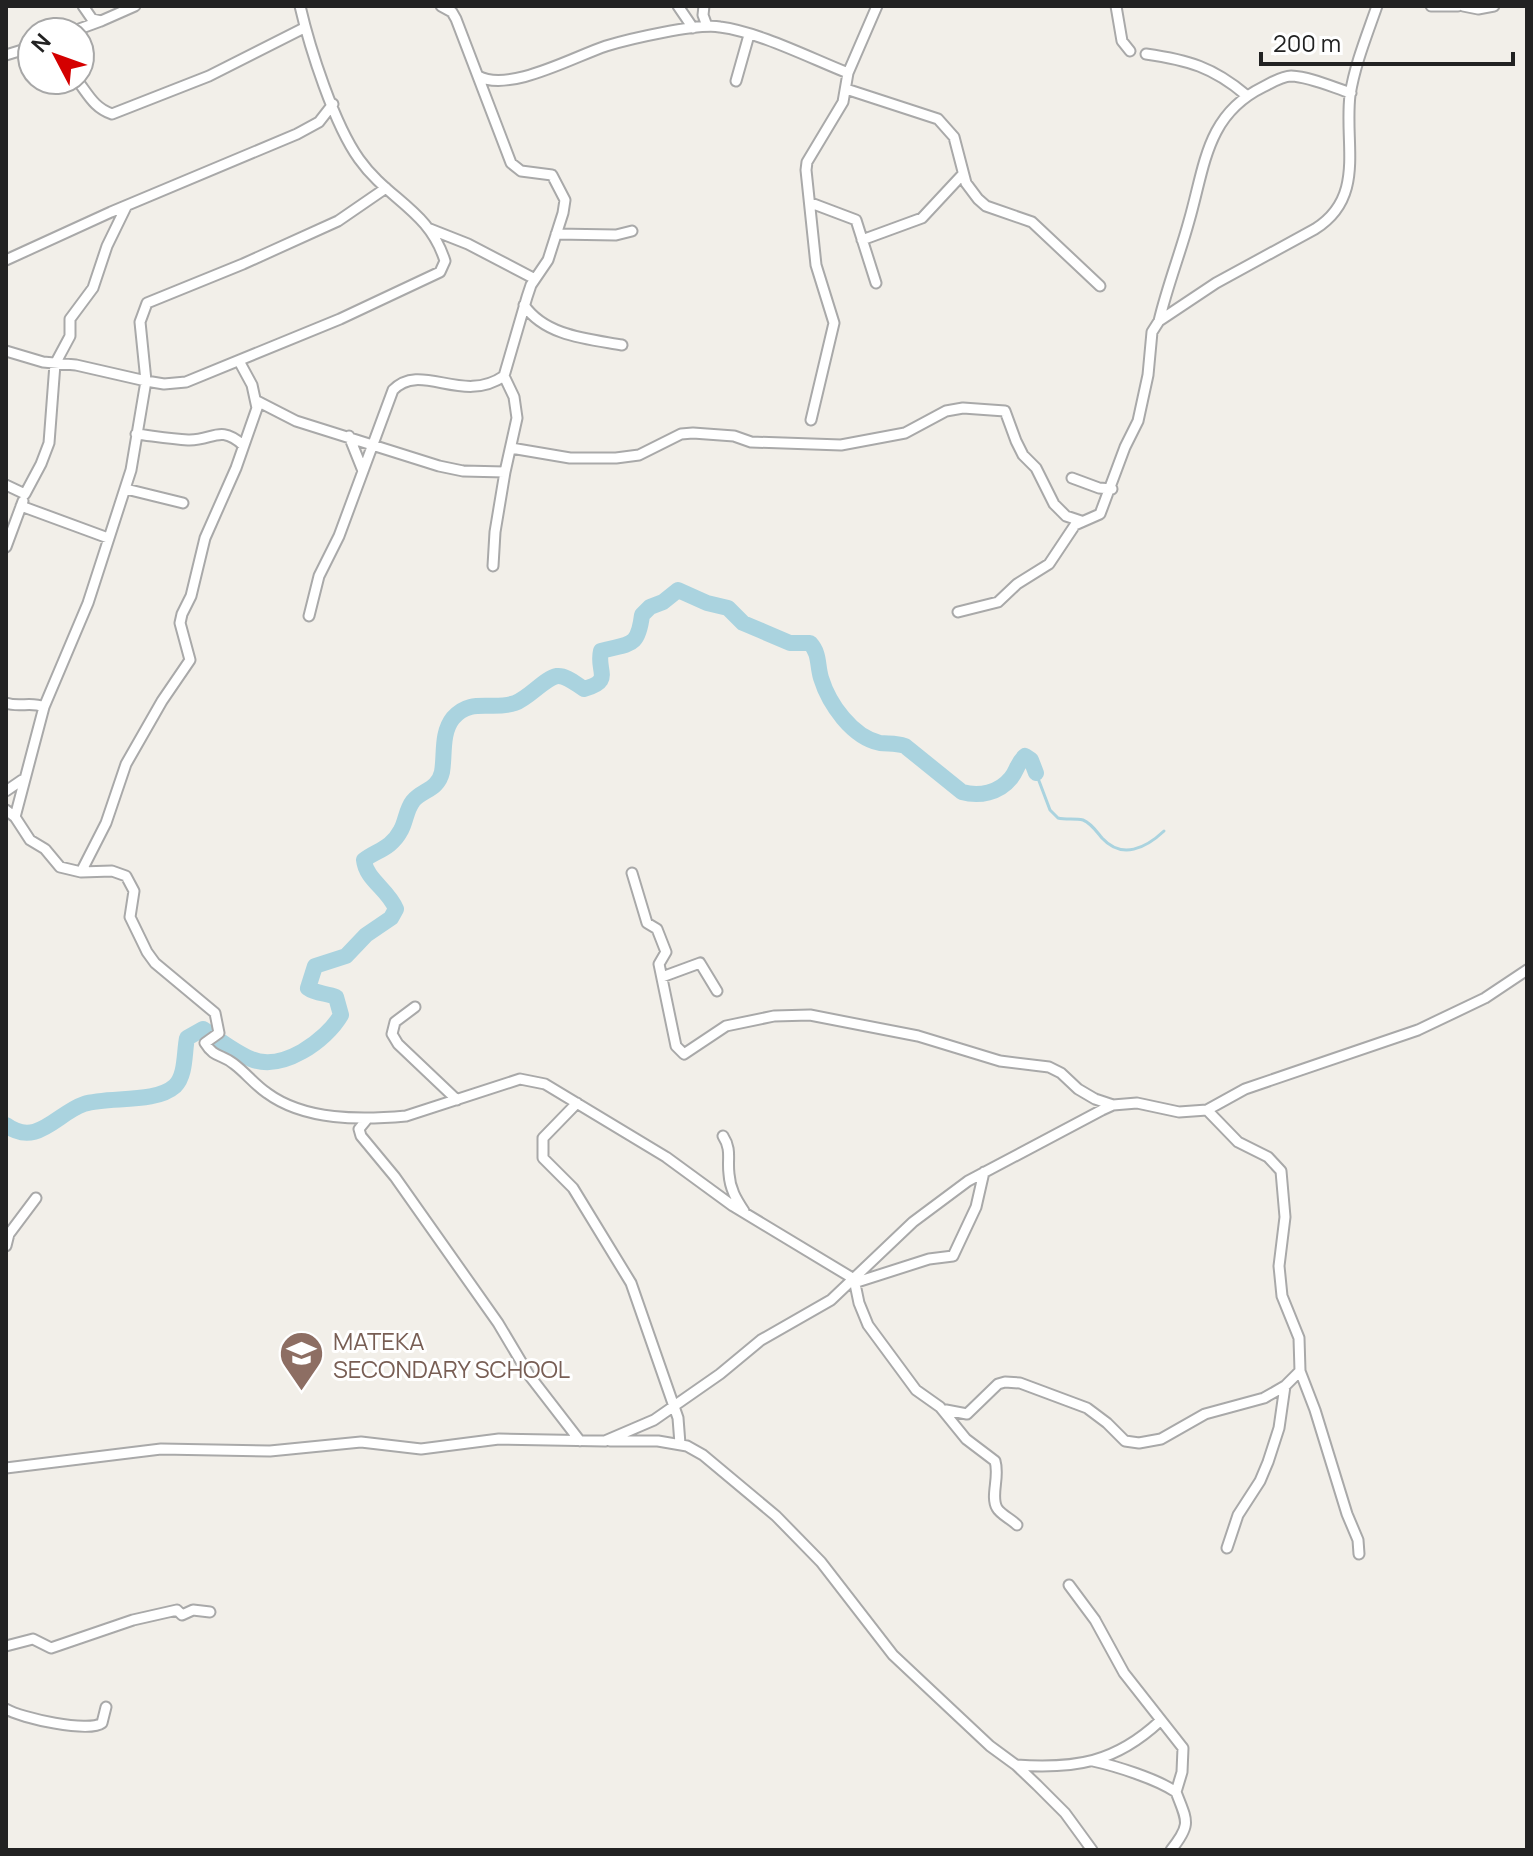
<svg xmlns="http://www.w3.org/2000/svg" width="1533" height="1856" font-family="Manrope,sans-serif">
<rect width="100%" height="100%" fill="#f2efe9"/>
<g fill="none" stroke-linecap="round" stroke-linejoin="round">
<path stroke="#aad3df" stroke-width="3" d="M 1036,773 L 1050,810 L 1058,818 C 1066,820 1075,818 1083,820 C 1091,823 1097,832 1102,838 C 1122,860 1146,848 1164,831"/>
<path stroke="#aad3df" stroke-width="16" d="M 6,1125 C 37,1148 57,1113 84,1104 C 109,1096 155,1104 175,1086 C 186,1075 184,1053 187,1038 L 203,1029 C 218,1039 234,1052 251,1059 C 282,1072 326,1041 341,1015 L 336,997 C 327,993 316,994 308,988 L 315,966 L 346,956 L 366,935 L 391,918 L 396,909 C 388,889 366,880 364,860 C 377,850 391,849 401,830 C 406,821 406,810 413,801 C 422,790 438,790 442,772 C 445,755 441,733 453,718 C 471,697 492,711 515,703 C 529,698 545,678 557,676 C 566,675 576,684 584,689 C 614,681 596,671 601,651 C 630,643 638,648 642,615 L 650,607 L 663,602 L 678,590 L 707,603 L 728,608 L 743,623 L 762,631 L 790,643 L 810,643 C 820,654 817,665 821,678 C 829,704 852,737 880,743 C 889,744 896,743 905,746 L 962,792 C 979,797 999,793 1011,778 C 1017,771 1017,763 1025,756 L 1031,760 L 1036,773"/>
<defs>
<path id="minor" d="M 83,6 L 92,19 L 101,21 L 135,6
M 678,6 L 693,28
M 704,6 L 703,15 L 707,26
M 1116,6 L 1122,41 L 1130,51
M 1431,6 L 1458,6
M 1463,6 L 1478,9 L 1494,6
M 71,32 L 101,21
M 1146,54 C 1188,60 1213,67 1246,95
M 6,55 L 32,47
M 478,76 C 509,93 573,57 606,46 C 629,39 698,23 720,27 C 759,32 810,58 848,73
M 77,80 C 88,94 94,108 112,114 L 209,76 L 304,28
M 736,81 L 749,35
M 846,89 L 938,119 L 954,137 L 966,183 L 978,199 L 986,206 L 1032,222 L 1100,286
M 811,203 L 856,220 L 876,283
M 430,229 L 468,244 L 535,279
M 556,234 L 616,235 L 632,231
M 862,240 L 922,218 L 963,174
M 6,260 L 111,212 L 297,134 L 319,122 L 333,104
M 524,305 C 545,336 588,339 622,345
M 1159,321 C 1167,287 1180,254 1189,221 C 1205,166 1206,115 1263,87 C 1271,83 1282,76 1291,76 C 1311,77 1332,87 1351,93
M 6,351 L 43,362 L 76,365 L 146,381 L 164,384 L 186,382 L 340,319 L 440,272 L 445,261 C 429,210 388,200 359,159 C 334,124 310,49 300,6
M 257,401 L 296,421 L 439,466 L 463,471 L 505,472
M 811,420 L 834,323 L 816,265 L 806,170 L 807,162 L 843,102 L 848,73 L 877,6
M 136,434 C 153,436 171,439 188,440 C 213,441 219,424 243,445
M 349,436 L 363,471
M 511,448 L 570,458 L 616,458 L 639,455 L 681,434 L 693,433 L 734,436 L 751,442 L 841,445 L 905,433 L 946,411 L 963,408 L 1005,411 L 1016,441 L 1023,455 L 1036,468 L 1054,504 L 1066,516 L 1081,521
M 1072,478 L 1099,488 L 1112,489
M 6,485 L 25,494 L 41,464 L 49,443 L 55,364 L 70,336 L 70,319 L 93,288 L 107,246 L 126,207
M 126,489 L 183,503
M 21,506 L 108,538
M 6,547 L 23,501
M 493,566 L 495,532 L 505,472 L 517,418 L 514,397 L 504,376
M 958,612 L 998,602 L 1017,584 L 1049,564 L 1075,525 L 1100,514 L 1125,447 L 1138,421 L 1148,375 L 1152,332 L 1159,321 L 1216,283 L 1315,229 C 1366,197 1344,145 1350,95 C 1355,64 1367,35 1377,6
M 309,616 L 319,576 L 339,536 L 393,390 C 421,361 462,405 504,376 L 527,297 L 531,285 L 548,260 L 563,213 L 565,200 L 552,175 L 521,171 L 511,163 L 456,19 L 452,12 L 441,6
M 6,703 C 20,708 30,701 44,707
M 6,791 L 22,780
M 6,810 L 15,817 L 30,840 L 45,849 L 60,867 L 81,872 L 112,871 L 126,876 L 134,891 L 130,917 L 147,952 L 155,963 L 215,1013 L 219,1033 L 205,1043 C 214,1058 222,1054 234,1064 C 246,1073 255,1085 267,1093 C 305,1121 361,1120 406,1116 L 520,1079 L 545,1084 L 666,1157 L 733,1206 L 854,1279 L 859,1303 L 868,1325 L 916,1390 L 940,1407 L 966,1439 L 995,1461 C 1000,1477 990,1496 997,1508 C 1000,1514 1011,1519 1017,1525
M 15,817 L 44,707 L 88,603 L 131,470 L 146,381 L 140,322 L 147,303 L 243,264 L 338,221 L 386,188
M 81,872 L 106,823 L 126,764 L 162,701 L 190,660 L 180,623 L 182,614 L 191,596 L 205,538 L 236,468 L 257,408 L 252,385 L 239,361
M 632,873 L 647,923 L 657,929 L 666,952 L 659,964 L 676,1046 L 684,1054 L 726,1026 L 774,1016 L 810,1015 L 918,1036 L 1000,1061 L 1049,1067 L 1061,1073 L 1078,1089 L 1095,1099 L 1113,1105
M 662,977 L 700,963 L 717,991
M 415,1007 L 395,1022 L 392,1034 L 398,1044 L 457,1100
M 577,1103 L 543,1138 L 543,1158 L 573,1188 L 631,1283 L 678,1418 L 680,1444
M 1207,1110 L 1238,1142 L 1268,1157 L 1281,1171 L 1285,1217 L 1279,1266 L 1282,1296 L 1299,1338 L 1300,1371 L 1315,1410 L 1347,1514 L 1358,1540 L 1359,1554
M 368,1118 L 359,1129 L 361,1136 L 395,1177 L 498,1323 L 529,1375 L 580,1441
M 723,1136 C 732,1150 727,1159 729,1174 C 730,1189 736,1199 744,1211
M 6,1246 L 9,1234 L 36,1198
M 854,1283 L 929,1259 L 953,1256 L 976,1207 L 984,1172
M 946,1410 L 967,1414 L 998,1384 L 1005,1382 L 1020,1383 L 1087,1408 L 1107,1423 L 1125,1441 L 1139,1443 L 1161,1439 L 1205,1414 L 1264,1398 L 1285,1386 L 1300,1371
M 610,1441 L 658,1441 L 687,1446 L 703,1455 L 776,1516 L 821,1562 L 893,1655 L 990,1746 L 1016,1765 L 1037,1785 L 1065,1813 L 1092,1850
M 6,1468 L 161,1449 L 270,1451 L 361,1442 L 421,1449 L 499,1439 L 605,1441 L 654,1420 L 720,1374 L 761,1340 L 831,1300 L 913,1222 L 968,1181 L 1102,1110 L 1113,1105 L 1137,1103 L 1179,1112 L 1207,1110 L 1245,1089 L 1418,1030 L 1485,998 L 1527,970
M 1227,1548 L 1238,1515 L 1260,1481 L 1268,1462 L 1279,1428 L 1285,1386
M 1069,1585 L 1095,1620 L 1124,1673 L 1183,1748 L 1182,1772 L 1176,1792 C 1187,1821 1192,1824 1171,1850
M 6,1646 L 33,1639 L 51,1648 L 133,1620 L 177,1610 L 182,1615 L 193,1610 L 210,1612
M 6,1709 C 21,1718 89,1733 102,1723 L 106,1707
M 1093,1761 C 1116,1766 1157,1779 1176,1792
M 1016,1765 C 1075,1769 1115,1763 1160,1721"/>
</defs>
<use href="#minor" stroke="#a9a9a9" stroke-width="13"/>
<use href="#minor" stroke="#fff" stroke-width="9"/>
</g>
<defs>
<symbol id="school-pin" viewBox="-11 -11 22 30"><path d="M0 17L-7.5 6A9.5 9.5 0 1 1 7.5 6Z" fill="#8d6e63" stroke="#fff"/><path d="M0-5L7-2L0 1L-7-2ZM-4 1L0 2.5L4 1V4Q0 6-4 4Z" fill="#fff"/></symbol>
</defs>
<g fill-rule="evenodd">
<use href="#school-pin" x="276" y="1328" width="51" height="69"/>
</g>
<g text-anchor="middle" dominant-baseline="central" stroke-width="6" stroke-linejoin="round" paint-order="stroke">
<g font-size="24" fill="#785e54" stroke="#fff" text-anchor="start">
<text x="333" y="1340">MATEKA<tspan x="333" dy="28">SECONDARY SCHOOL</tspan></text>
</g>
</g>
<rect width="1533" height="1856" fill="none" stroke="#222222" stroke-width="16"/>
<g transform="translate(56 56) rotate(311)"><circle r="38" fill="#ffffff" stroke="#a7a7a7" stroke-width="2"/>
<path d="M0-6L14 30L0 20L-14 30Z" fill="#d40000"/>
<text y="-12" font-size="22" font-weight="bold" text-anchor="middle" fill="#222222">N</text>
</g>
<path d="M1261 52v12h252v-12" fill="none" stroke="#222222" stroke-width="4"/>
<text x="1273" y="52" font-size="24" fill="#222222" stroke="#ffffff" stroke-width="6" paint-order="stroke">200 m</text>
</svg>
